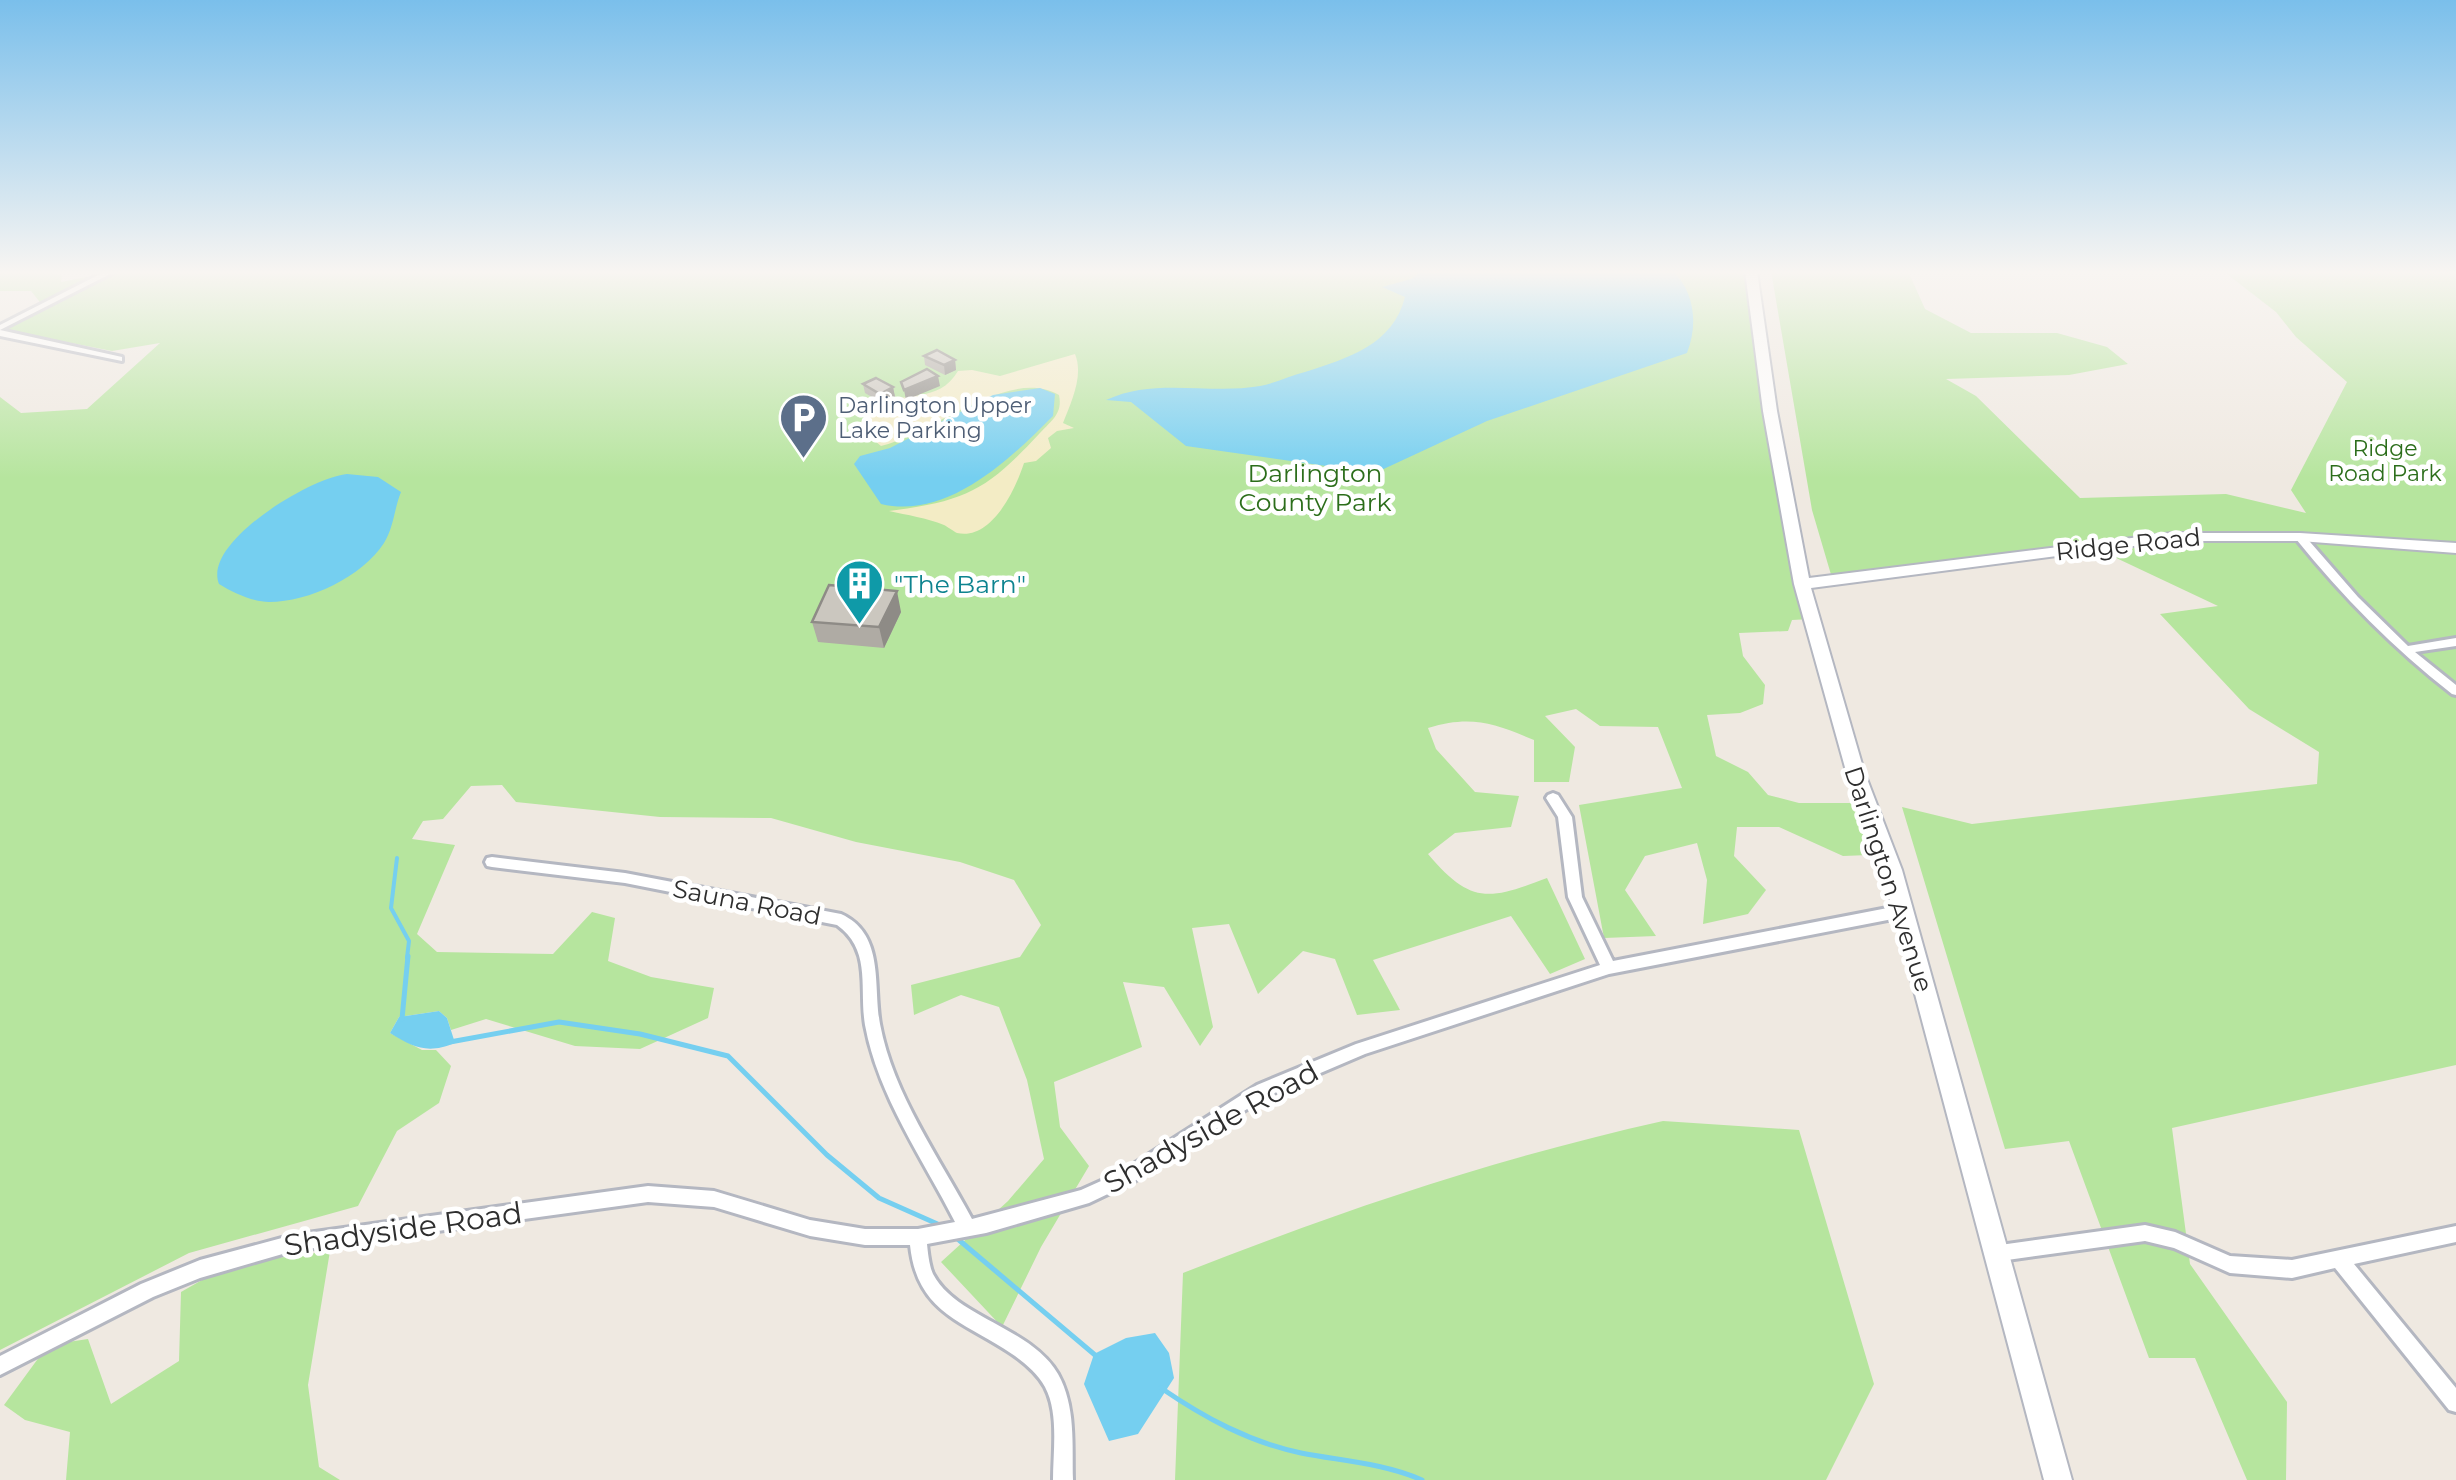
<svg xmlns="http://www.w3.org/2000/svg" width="2456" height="1480" font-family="Montserrat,sans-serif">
<rect width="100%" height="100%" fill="#efe9e1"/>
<path fill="#b6e59e" d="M 0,271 L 47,271 L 62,276 L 61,282 L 96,275 L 43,306 L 31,291 L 0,291 Z
M 118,271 L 1751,271 L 1754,311 L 1811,619 L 1792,620 L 1788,631 L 1739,633 L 1743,656 L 1765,685 L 1763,704 L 1740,713 L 1707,715 L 1716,756 L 1748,772 L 1768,795 L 1799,803 L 1854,803 L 1869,855 L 1843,856 L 1779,827 L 1737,827 L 1734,856 L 1766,890 L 1748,914 L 1703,924 L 1707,880 L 1697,843 L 1645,856 L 1625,890 L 1656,936 L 1604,938 L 1579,805 L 1682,788 L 1658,727 L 1600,726 L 1576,709 L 1545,716 L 1575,747 L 1569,782 L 1534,782 L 1534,740 C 1493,723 1471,715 1428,728 L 1436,749 L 1475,792 L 1519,796 L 1511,827 L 1455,833 L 1428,854 C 1471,905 1489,900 1547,878 L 1585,959 L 1550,974 L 1511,916 L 1373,960 L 1400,1010 L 1357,1015 L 1335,959 L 1303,951 L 1258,994 L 1229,924 L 1192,928 L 1213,1027 L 1200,1046 L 1164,987 L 1123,982 L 1142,1047 L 1054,1082 L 1060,1127 L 1089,1166 L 1041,1247 L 1002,1327 L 941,1262 L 1008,1201 L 1044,1159 L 1027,1080 L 999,1007 L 961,995 L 914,1015 L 911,985 L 1020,957 L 1041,925 L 1014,880 L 960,862 L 856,842 L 771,818 L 660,817 L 516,802 L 502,785 L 471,786 L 443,819 L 423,821 L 412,839 L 455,845 L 417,934 L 437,952 L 553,954 L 592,912 L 615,918 L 608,961 L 651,977 L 714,988 L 708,1018 L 640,1049 L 575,1046 L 486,1019 L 451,1030 L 447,1018 L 439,1011 L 399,1017 L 390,1033 L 422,1050 L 436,1050 L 451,1066 L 439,1103 L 397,1131 L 358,1206 L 189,1253 L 0,1350 L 0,397 L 21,413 L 87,409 L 160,343 L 112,351 L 5,330 Z
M 1771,271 L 1908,271 L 1925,309 L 1971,333 L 2057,333 L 2107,347 L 2128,364 L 2069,375 L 1946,379 L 1976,396 L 2080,498 L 2226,494 L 2306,513 L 2291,490 L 2347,382 L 2296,337 L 2276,312 L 2223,271 L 2456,271 L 2456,1065 L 2172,1128 L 2190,1264 L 2287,1402 L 2286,1480 L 2247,1480 L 2195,1358 L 2149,1358 L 2069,1141 L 2005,1149 L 1902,807 L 1972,824 L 2317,784 L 2319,752 L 2249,709 L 2160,614 L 2218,606 L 2095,548 L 1832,578 L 1812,510 Z
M 1663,1121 L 1799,1130 L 1874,1384 L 1826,1480 L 1175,1480 L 1183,1273 C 1340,1211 1497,1158 1663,1121 Z
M 330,1251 L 308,1385 L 319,1467 L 340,1480 L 66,1480 L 70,1432 L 25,1420 L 4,1405 L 48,1345 L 88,1339 L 111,1404 L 179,1361 L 181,1292 L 230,1264 Z"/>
<path fill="#f3ecc5" d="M 1075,354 C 1084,376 1071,402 1063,423 L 1074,428 L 1057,431 L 1048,438 L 1051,448 L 1036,461 L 1024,463 C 1016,488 992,541 957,533 C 955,532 946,526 944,525 C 927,518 907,515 889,511 C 966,501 986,491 1039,434 C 1051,421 1063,414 1059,395 C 1009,366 932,434 881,446 L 875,441 L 847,437 C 857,427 866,415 877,407 C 904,389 938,405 958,371 L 972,370 L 1000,376 Z"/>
<path fill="#75cff0" d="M 1422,271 L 1673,271 C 1695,293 1698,325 1687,353 L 1487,421 L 1375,473 L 1186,446 L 1131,402 L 1106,400 C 1155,377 1208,395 1260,386 C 1275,383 1290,376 1305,372 C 1348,358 1393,345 1405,297 L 1382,287 L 1411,279 Z
M 1040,388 L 1055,394 L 1053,416 C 1010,459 948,520 881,504 L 854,464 L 860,456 L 890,448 L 993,395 Z
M 347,474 L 378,477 L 401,492 C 394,509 394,527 384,543 C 362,577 309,602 269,602 C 252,602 232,592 219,584 C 202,542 312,477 347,474 Z
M 439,1011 L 447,1018 L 455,1043 C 428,1054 414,1048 390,1033 L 399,1017 Z
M 1155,1333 L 1169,1353 L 1174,1378 L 1138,1434 L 1109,1441 L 1084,1384 L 1094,1354 L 1126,1338 Z"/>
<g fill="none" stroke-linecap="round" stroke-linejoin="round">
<path stroke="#75cff0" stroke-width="4" d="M 397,858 L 391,908 L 409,941 L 407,958"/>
<path stroke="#75cff0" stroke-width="5" d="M 402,1019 L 408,956
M 450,1042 L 559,1022 L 640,1034 L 728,1056 L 827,1155 L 879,1198 L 942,1226
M 953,1235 L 1095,1355
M 1161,1388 C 1205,1418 1249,1442 1301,1453 C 1342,1461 1383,1463 1422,1480"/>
<defs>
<path id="street" d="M 106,271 L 116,271 L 0,330 L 122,357 L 122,361 L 0,336 L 0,325 Z
M 2300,534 L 2304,535 L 2358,597 L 2408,646 L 2456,638 L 2456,646 L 2415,652 L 2456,685 L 2456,695 L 2452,694 C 2393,648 2343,597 2296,539 L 2295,537 Z
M 1553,793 L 1558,795 L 1572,817 L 1582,897 L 1613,961 L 1903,905 L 1908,907 L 1910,911 L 1908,915 L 1903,917 L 1609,974 L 1365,1054 L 1269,1095 L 1133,1182 L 1089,1203 L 986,1233 L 927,1244 C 928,1253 929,1265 933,1274 C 956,1318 1031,1327 1058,1374 C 1076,1406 1072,1445 1073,1480 L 1053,1480 C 1053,1451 1059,1413 1045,1387 C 1037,1373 1025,1363 1012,1354 C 963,1321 917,1313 910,1245 L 865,1245 L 810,1236 L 714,1207 L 648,1202 L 293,1251 L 200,1278 L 153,1297 L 0,1375 L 0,1356 L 141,1284 L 200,1260 L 293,1235 L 648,1186 L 714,1191 L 810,1220 L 865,1229 L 918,1229 L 955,1222 C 923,1159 878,1096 865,1025 C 859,988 872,950 837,925 L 625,883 L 492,867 L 487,866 L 485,862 L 487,858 L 492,857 L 625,873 L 841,914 C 885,934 873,985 880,1024 C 893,1094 939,1157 972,1219 L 1081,1190 L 1121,1172 L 1257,1085 L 1356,1044 L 1600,965 L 1568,897 L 1558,817 L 1546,798 L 1548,795 Z
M 2145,1225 L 2175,1232 L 2230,1256 L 2292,1260 L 2456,1226 L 2456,1242 L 2354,1264 L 2456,1388 L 2456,1412 L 2449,1410 L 2335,1268 L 2292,1278 L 2230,1273 L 2174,1248 L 2145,1241 L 2000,1261 L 1994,1259 L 1991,1253 L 1994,1247 L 2000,1245 Z"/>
<path id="secondary" d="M 1745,271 L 1757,271 L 1777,411 L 1809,578 L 2172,533 L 2300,533 L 2456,543 L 2456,553 L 2300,541 L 2172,541 L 1811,588 L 1864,771 L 1902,870 L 2072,1480 L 2044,1480 L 1882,870 L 1846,771 L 1794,584 L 1763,411 Z"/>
</defs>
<use href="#street" stroke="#b4b7c1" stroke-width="6"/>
<use href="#secondary" stroke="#b4b7c1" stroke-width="4"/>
<use href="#street" fill="#fff" fill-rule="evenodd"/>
<use href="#secondary" fill="#fff" fill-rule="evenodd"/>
</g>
<path fill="#afaba4" d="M 924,356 L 955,360 L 956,370 L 945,375 L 925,365 Z
M 863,384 L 893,387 L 895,397 L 882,403 L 865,393 Z
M 901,612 L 884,648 L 818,642 L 812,622 Z"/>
<path fill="#8e8b86" d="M 955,360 L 956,370 L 945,375 L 944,365 Z
M 938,376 L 940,386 L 906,400 L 904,390 Z
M 893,387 L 895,397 L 882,403 L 880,394 Z
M 897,591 L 901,612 L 884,648 L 879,627 Z"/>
<path fill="#cbc7bf" stroke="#8e8b86" stroke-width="2.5" d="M 937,350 L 955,360 L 944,365 L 924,356 Z
M 927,369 L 938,376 L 904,390 L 901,382 Z
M 876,378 L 893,387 L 880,394 L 863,384 Z
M 829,585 L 897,591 L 879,627 L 812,622 Z"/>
<linearGradient id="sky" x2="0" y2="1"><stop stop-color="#7abfeb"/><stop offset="0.57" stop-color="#f8f5f2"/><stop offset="1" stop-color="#f8f5f2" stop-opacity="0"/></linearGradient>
<rect width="2456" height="478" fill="url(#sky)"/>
<defs>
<symbol id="parking-pin" viewBox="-11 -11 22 30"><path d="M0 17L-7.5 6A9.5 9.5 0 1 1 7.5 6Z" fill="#5c6f8a" stroke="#fff"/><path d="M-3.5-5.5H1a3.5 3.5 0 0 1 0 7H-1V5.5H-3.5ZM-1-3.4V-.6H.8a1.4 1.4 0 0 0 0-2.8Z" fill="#fff"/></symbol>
<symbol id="building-pin" viewBox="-11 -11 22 30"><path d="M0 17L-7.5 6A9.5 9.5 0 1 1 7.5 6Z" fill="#0f9aa8" stroke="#fff"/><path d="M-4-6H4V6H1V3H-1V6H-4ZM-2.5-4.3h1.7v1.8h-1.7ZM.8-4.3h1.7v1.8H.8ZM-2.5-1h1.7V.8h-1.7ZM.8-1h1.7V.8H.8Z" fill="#fff"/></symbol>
</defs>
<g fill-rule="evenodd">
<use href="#parking-pin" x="776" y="390" width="55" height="75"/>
<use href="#building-pin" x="832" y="556" width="55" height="75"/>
</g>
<g text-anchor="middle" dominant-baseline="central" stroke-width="9" stroke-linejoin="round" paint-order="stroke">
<g font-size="22" fill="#4e5e75" stroke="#fff" text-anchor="start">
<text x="838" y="405">Darlington Upper<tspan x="838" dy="25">Lake Parking</tspan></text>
</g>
<g font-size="22" fill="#2c6e1b" stroke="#fff">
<text x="2385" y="448">Ridge<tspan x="2385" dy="25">Road Park</tspan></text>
</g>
<g font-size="25" fill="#2c6e1b" stroke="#fff">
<text x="1315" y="473">Darlington<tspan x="1315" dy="29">County Park</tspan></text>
</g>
<g font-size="25" fill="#2e2e2e" stroke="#fff">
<text transform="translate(2128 544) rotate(-6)">Ridge Road</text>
<text transform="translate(1889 879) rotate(72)">Darlington Avenue</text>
<text transform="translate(747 902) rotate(11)">Sauna Road</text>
</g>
<g font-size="25" fill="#0d838f" stroke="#fff" text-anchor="start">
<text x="894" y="584">"The Barn"</text>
</g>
<g font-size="30" fill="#2e2e2e" stroke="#fff">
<text transform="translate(1211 1127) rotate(-29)">Shadyside Road</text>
<text transform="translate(403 1229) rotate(-8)">Shadyside Road</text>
</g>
</g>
</svg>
